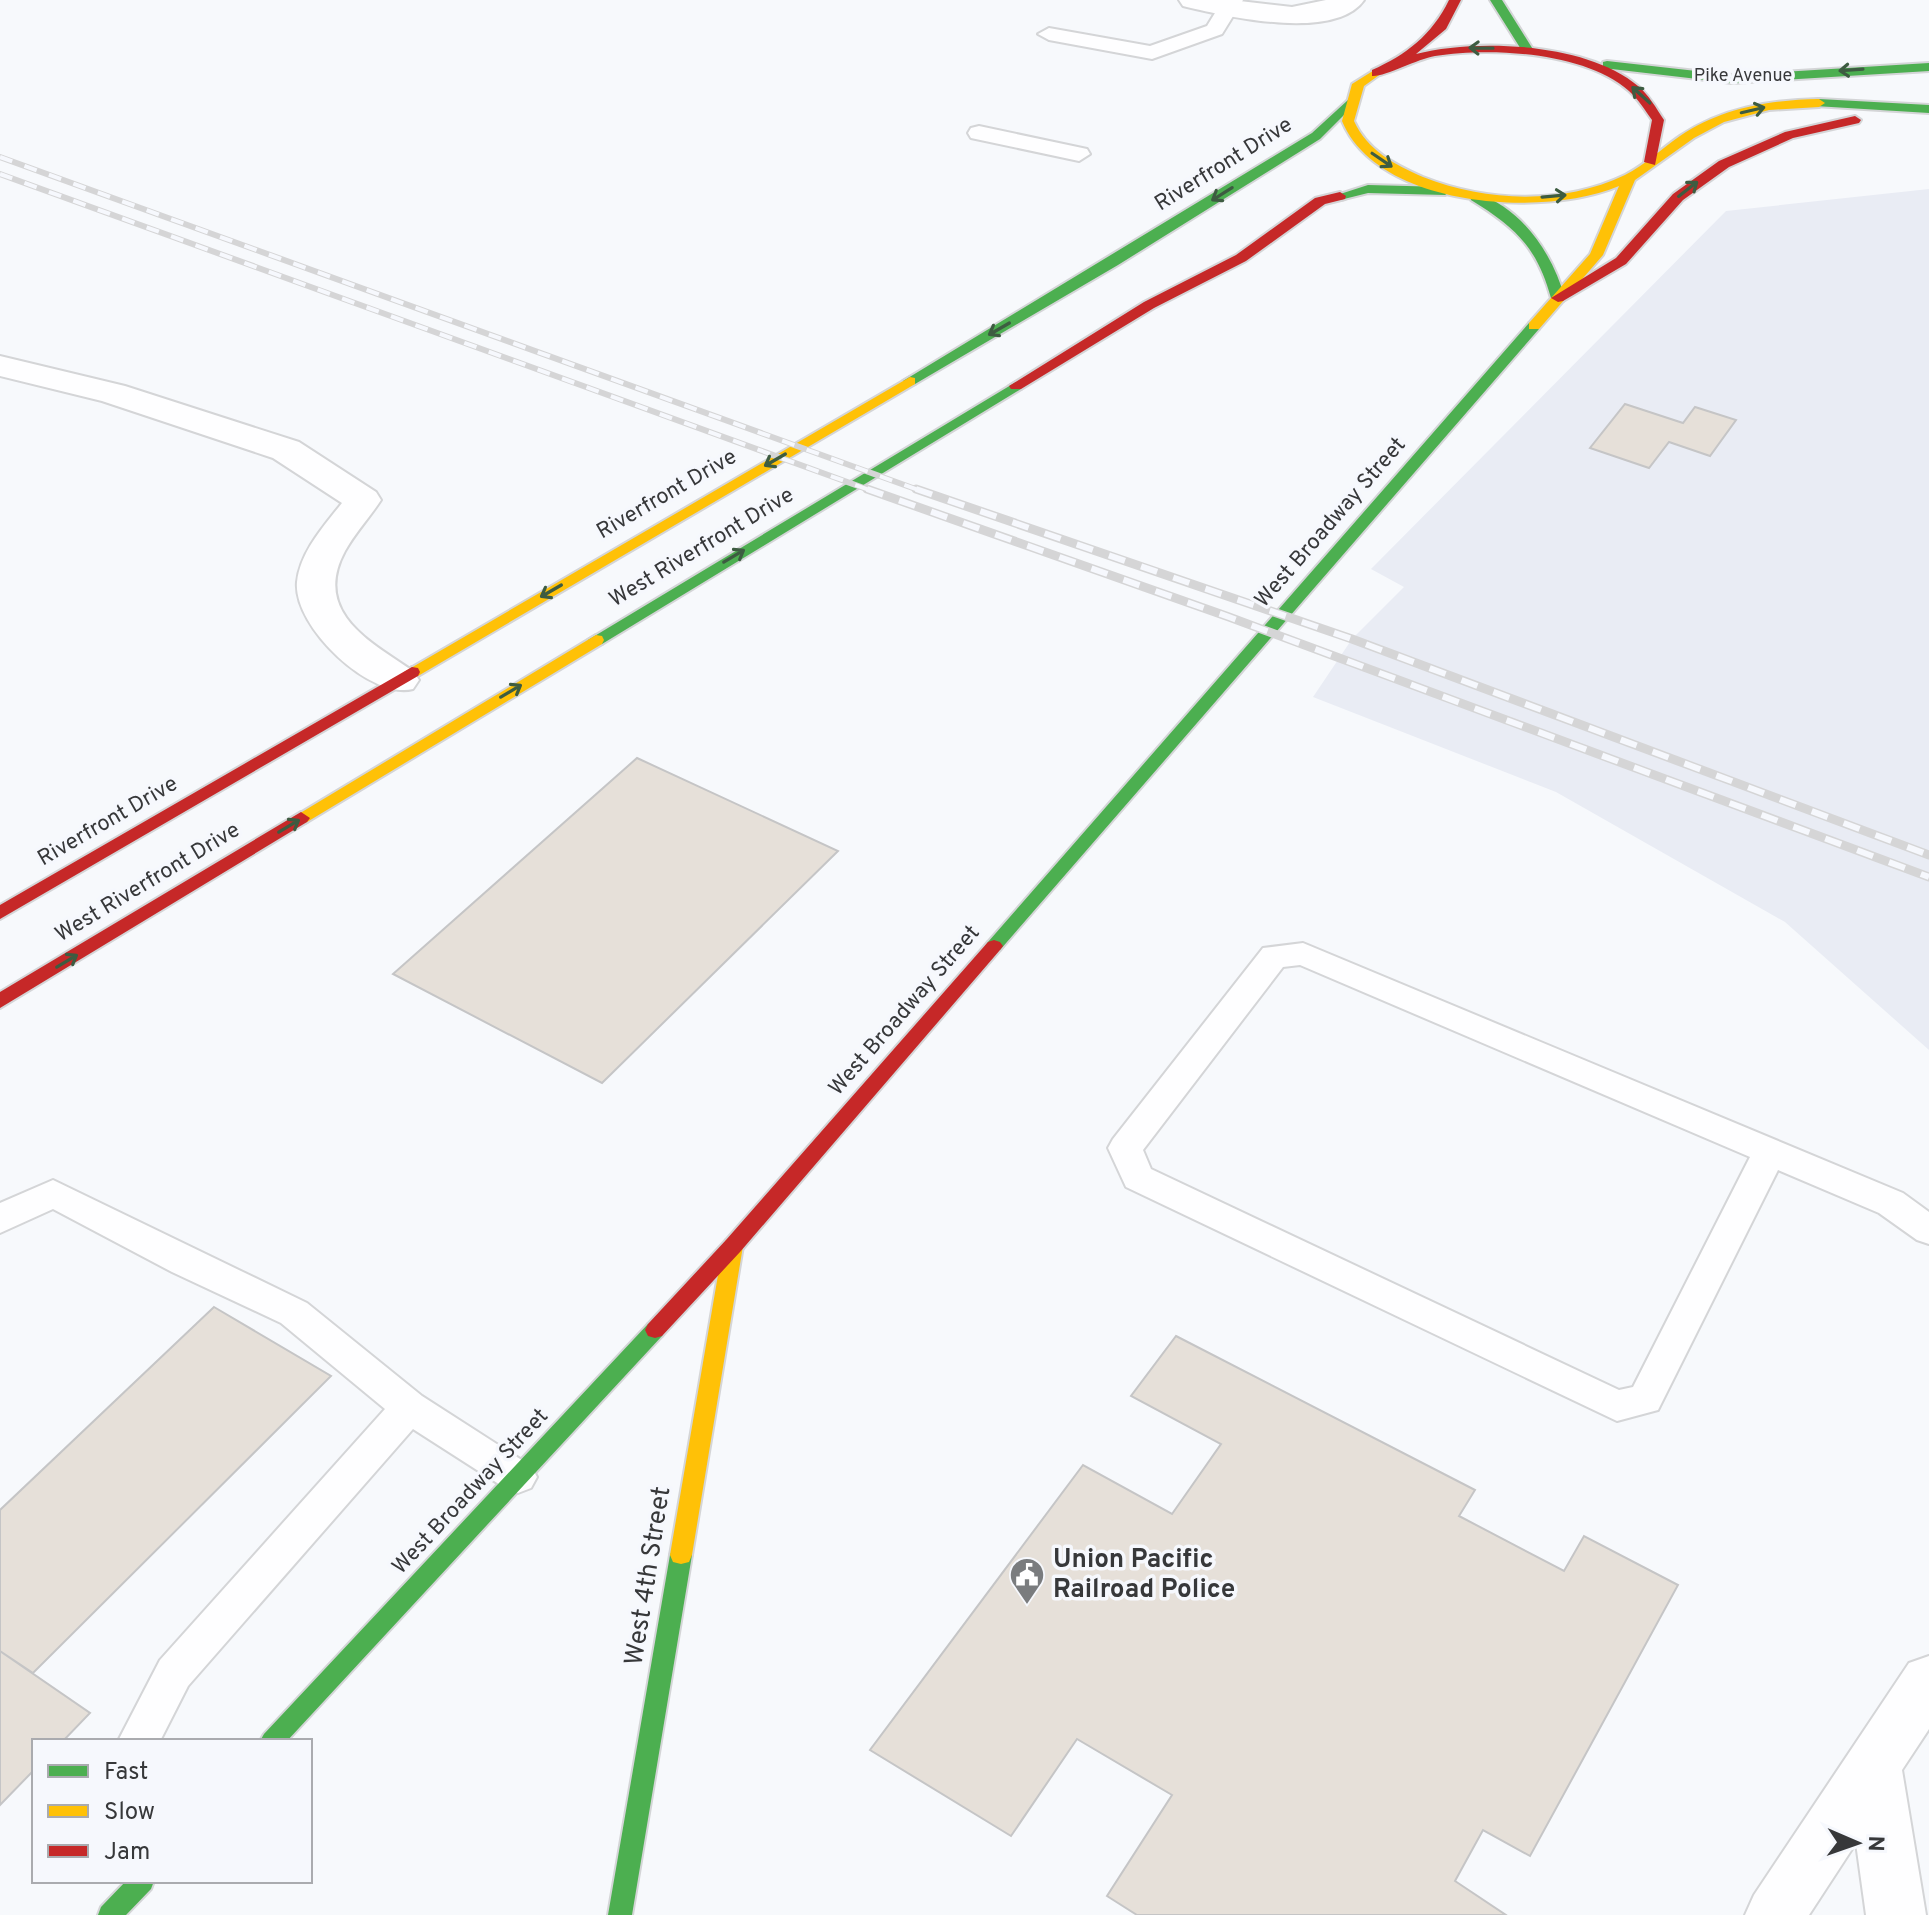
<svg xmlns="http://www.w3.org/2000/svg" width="1929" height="1915" font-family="Overpass,sans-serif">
<rect width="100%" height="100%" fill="#f7f9fc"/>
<path fill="#e9ecf4" d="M 1929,189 L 1929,1050 L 1785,922 L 1556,792 L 1313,697 L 1352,639 L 1404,587 L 1371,569 L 1726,211 Z"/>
<path fill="#e6e0d9" stroke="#c5c5c6" stroke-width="2" d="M 1625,404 L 1683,423 L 1695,407 L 1736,420 L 1710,456 L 1669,442 L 1649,468 L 1590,448 Z
M 637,758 L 838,851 L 602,1083 L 393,974 Z
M 214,1307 L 331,1376 L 33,1673 L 0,1651 L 0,1510 Z
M 1176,1336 L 1475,1490 L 1459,1516 L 1564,1571 L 1584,1536 L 1678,1585 L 1530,1856 L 1483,1830 L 1455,1881 L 1506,1915 L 1137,1915 L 1107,1896 L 1172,1795 L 1077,1739 L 1011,1836 L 870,1750 L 1083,1465 L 1172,1514 L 1221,1444 L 1131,1396 Z
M 0,1651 L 90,1713 L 63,1741 L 34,1741 L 34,1770 L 0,1805 Z"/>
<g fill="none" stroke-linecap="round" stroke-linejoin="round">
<defs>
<path id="lane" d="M 1223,0 L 1243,0 L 1222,34 L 1152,59 L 1049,40 L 1038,34 L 1049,28 L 1150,46 L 1207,26 Z
M 979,126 L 1087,149 L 1090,154 L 1079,161 L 971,138 L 968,133 L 971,128 Z
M 1303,943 L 1903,1193 L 1929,1212 L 1929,1244 L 1917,1240 L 1879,1213 L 1778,1170 L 1658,1410 L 1617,1421 L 1126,1187 L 1108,1148 L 1113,1139 L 1263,948 ZM 1300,965 L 1750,1157 L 1633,1387 L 1619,1390 L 1151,1169 L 1143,1150 L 1283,967 Z
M 53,1180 L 307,1303 L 422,1396 L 531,1466 L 537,1477 L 531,1488 L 518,1493 L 505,1488 L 413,1429 L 188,1686 L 160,1741 L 118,1741 L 160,1660 L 385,1409 L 281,1323 L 172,1272 L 53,1209 L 0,1233 L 0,1203 Z"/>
<path id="street" d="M 1179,0 L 1231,0 L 1292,7 L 1326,0 L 1364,0 C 1335,42 1224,16 1183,6 Z
M 0,356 L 125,386 L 299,442 L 376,492 L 381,500 C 370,517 355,533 345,551 C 312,612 370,642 413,671 L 419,680 L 413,689 C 371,700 293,627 297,582 C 300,552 324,526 342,503 L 273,458 L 102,401 L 0,376 Z
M 1929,1656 L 1929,1729 L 1902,1770 L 1926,1915 L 1866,1915 L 1856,1843 L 1809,1915 L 1745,1915 L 1754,1895 L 1909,1663 Z"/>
<path id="fast" d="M 1490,0 L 1502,0 L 1534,51 L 1532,54 L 1524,54 Z
M 1607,61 L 1732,75 L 1929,63 L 1929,71 L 1732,83 L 1603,68 L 1603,62 Z
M 1819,99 L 1929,105 L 1929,113 L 1815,106 L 1815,100 Z
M 1348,100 L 1354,104 L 1352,107 L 1320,139 L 1118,265 L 915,384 L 910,385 L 903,381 L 1312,133 Z
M 1368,185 L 1445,187 L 1451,191 L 1445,195 L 1368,193 L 1340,200 L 1334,196 Z
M 1476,193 C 1523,209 1552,253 1565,298 L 1563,301 L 1558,302 L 1551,298 C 1537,247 1515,227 1471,200 L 1470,197 Z
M 1534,322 L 1539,323 L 1539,329 L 1000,950 L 988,950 L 985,946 L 988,942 L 1529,323 Z
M 1016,382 L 1021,383 L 1021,389 L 602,644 L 596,645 L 588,640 Z
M 655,1322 L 662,1324 L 665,1330 L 662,1336 L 287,1741 L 260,1741 L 264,1734 L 648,1324 Z
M 681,1546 L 689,1548 L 692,1555 L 632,1915 L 608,1915 L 670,1555 L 673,1548 Z
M 126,1881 L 154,1881 L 151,1889 L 126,1915 L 98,1915 L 101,1907 Z"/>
<path id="slow" d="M 1376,69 L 1382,73 L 1364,86 L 1354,121 C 1367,150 1395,165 1423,177 C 1487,202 1562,205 1625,175 C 1645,165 1661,149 1680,136 C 1721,108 1770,100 1819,99 L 1825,103 L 1819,107 L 1769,110 L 1724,122 L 1694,138 L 1635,180 L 1603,255 L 1539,329 L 1529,329 L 1529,323 L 1590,254 L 1619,186 C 1543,218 1378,208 1342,121 L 1352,84 Z
M 910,377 L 915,378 L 915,384 L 418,676 L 406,676 L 404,672 Z
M 596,635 L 602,636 L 604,640 L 602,644 L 307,822 L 301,824 L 292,818 Z
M 733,1238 L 740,1240 L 743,1246 L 692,1555 L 689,1562 L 681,1564 L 673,1562 L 670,1555 L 723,1246 L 726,1240 Z"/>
<path id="jam" d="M 1449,0 L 1461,0 L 1446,29 L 1416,54 C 1477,38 1588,43 1638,86 C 1649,95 1656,108 1664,120 L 1655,165 L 1644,162 L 1652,120 C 1645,110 1638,99 1629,91 C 1585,52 1491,47 1435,56 C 1417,59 1385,77 1372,76 L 1372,70 C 1406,55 1432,35 1449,0 Z
M 1855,116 L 1861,120 L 1859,123 L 1793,138 L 1729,167 L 1683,200 L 1626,264 L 1563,301 L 1558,302 L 1551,298 L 1616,258 L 1673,194 L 1719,161 L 1785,132 Z
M 1340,192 L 1346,196 L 1345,199 L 1325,204 L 1246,261 L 1154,308 L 1021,389 L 1011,389 L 1009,386 L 1144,302 L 1236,255 L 1315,198 Z
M 412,667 L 418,668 L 420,672 L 418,676 L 0,919 L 0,905 Z
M 301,812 L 310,818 L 307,822 L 0,1008 L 0,992 Z
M 994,940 L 1000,942 L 1003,946 L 1000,950 L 740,1252 L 662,1336 L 655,1338 L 648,1336 L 645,1330 L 648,1324 L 726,1240 L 988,942 Z"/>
</defs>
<use href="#lane" stroke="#d4d5d7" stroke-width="4"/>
<use href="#street" stroke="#d4d5d7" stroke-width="4"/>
<use href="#fast" stroke="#d4d5d7" stroke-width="4"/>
<use href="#slow" stroke="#d4d5d7" stroke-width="4"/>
<use href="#jam" stroke="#d4d5d7" stroke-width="4"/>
<use href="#lane" fill="#fefeff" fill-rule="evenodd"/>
<use href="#street" fill="#fefeff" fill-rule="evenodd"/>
<use href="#fast" fill="#4caf50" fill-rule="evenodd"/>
<use href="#slow" fill="#ffc107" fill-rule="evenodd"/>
<use href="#jam" fill="#c62828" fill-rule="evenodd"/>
<defs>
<path id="rail-far1" d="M 0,157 L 921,491
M 0,174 L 872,491"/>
<path id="rail" d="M 867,489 L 1229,617 L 1929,877
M 916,489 L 1352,639 L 1929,855"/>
</defs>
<use href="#rail-far1" stroke="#d5d5d6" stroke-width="6"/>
<use href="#rail" stroke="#d5d5d6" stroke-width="9"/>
<use href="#rail-far1" stroke="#f6f8fd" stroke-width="4" stroke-dasharray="13" stroke-linecap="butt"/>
<use href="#rail" stroke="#f6f8fd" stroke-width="6" stroke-dasharray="17" stroke-linecap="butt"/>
</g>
<defs><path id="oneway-shaft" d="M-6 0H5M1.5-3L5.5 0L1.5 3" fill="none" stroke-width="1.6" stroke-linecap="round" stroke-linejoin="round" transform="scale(2)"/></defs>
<g stroke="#3d5c41">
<use href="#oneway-shaft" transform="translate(1481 48) rotate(-179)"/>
<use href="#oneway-shaft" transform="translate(1851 70) rotate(176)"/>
<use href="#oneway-shaft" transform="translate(1641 95) rotate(-138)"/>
<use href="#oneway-shaft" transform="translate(1753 110) rotate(-13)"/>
<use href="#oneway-shaft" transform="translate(1382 160) rotate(34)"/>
<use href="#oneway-shaft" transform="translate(1688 189) rotate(-38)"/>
<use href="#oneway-shaft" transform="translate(1222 194) rotate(148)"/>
<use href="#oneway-shaft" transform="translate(1554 196) rotate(-5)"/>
<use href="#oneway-shaft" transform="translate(999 329) rotate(150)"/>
<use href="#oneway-shaft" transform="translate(775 460) rotate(150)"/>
<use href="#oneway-shaft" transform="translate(734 556) rotate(-31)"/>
<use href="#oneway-shaft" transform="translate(551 591) rotate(150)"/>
<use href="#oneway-shaft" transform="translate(511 691) rotate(-31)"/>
<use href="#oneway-shaft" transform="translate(289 826) rotate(-31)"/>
<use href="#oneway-shaft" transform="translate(67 961) rotate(-31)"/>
</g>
<defs>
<symbol id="civic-pin" viewBox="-11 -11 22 30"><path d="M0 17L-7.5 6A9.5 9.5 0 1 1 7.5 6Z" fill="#7a7c7e" stroke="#f6f8fd"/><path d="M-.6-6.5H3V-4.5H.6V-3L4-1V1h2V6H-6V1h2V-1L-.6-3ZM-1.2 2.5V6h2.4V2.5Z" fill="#fff"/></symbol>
</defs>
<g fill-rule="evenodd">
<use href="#civic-pin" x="1007" y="1555" width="40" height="54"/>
</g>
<g text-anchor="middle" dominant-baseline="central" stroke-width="7" stroke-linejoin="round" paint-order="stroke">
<g font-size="18" fill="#37383a" stroke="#f6f8fd">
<text x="1743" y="76">Pike Avenue</text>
</g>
<g font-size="22" fill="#37383a" stroke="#f6f8fd">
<text transform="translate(1224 165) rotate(-32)">Riverfront Drive</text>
<text transform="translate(667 495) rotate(-30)">Riverfront Drive</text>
<text transform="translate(1331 523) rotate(-49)">West Broadway Street</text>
<text transform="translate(702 548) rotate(-31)">West Riverfront Drive</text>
<text transform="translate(108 822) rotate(-30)">Riverfront Drive</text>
<text transform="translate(148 883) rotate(-31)">West Riverfront Drive</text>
<text transform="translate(905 1011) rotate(-49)">West Broadway Street</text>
<text transform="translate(471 1492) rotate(-47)">West Broadway Street</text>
</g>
<g font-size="26" font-weight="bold" fill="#37383a" stroke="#f6f8fd" text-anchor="start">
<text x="1053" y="1560">Union Pacific<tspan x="1053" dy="30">Railroad Police</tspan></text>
</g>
<g font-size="26" fill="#37383a" stroke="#f6f8fd">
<text transform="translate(649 1576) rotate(-81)">West 4th Street</text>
</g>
</g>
<rect x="32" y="1739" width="280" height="144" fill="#f6f8fd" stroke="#aaabaf" stroke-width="2"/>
<rect x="48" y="1765" width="40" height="12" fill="#4caf50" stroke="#aaabaf" stroke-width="2"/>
<text x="104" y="1779" font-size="24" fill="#37383a">Fast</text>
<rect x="48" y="1805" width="40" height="12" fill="#ffc107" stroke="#aaabaf" stroke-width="2"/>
<text x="104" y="1819" font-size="24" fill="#37383a">Slow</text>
<rect x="48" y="1845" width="40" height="12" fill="#c62828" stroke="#aaabaf" stroke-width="2"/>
<text x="104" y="1859" font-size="24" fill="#37383a">Jam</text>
<g transform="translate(1857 1843) rotate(92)" stroke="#f6f8fd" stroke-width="6" paint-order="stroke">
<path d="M0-6L14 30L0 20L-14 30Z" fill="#37383a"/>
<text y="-12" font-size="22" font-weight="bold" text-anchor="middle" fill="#37383a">N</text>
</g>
</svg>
